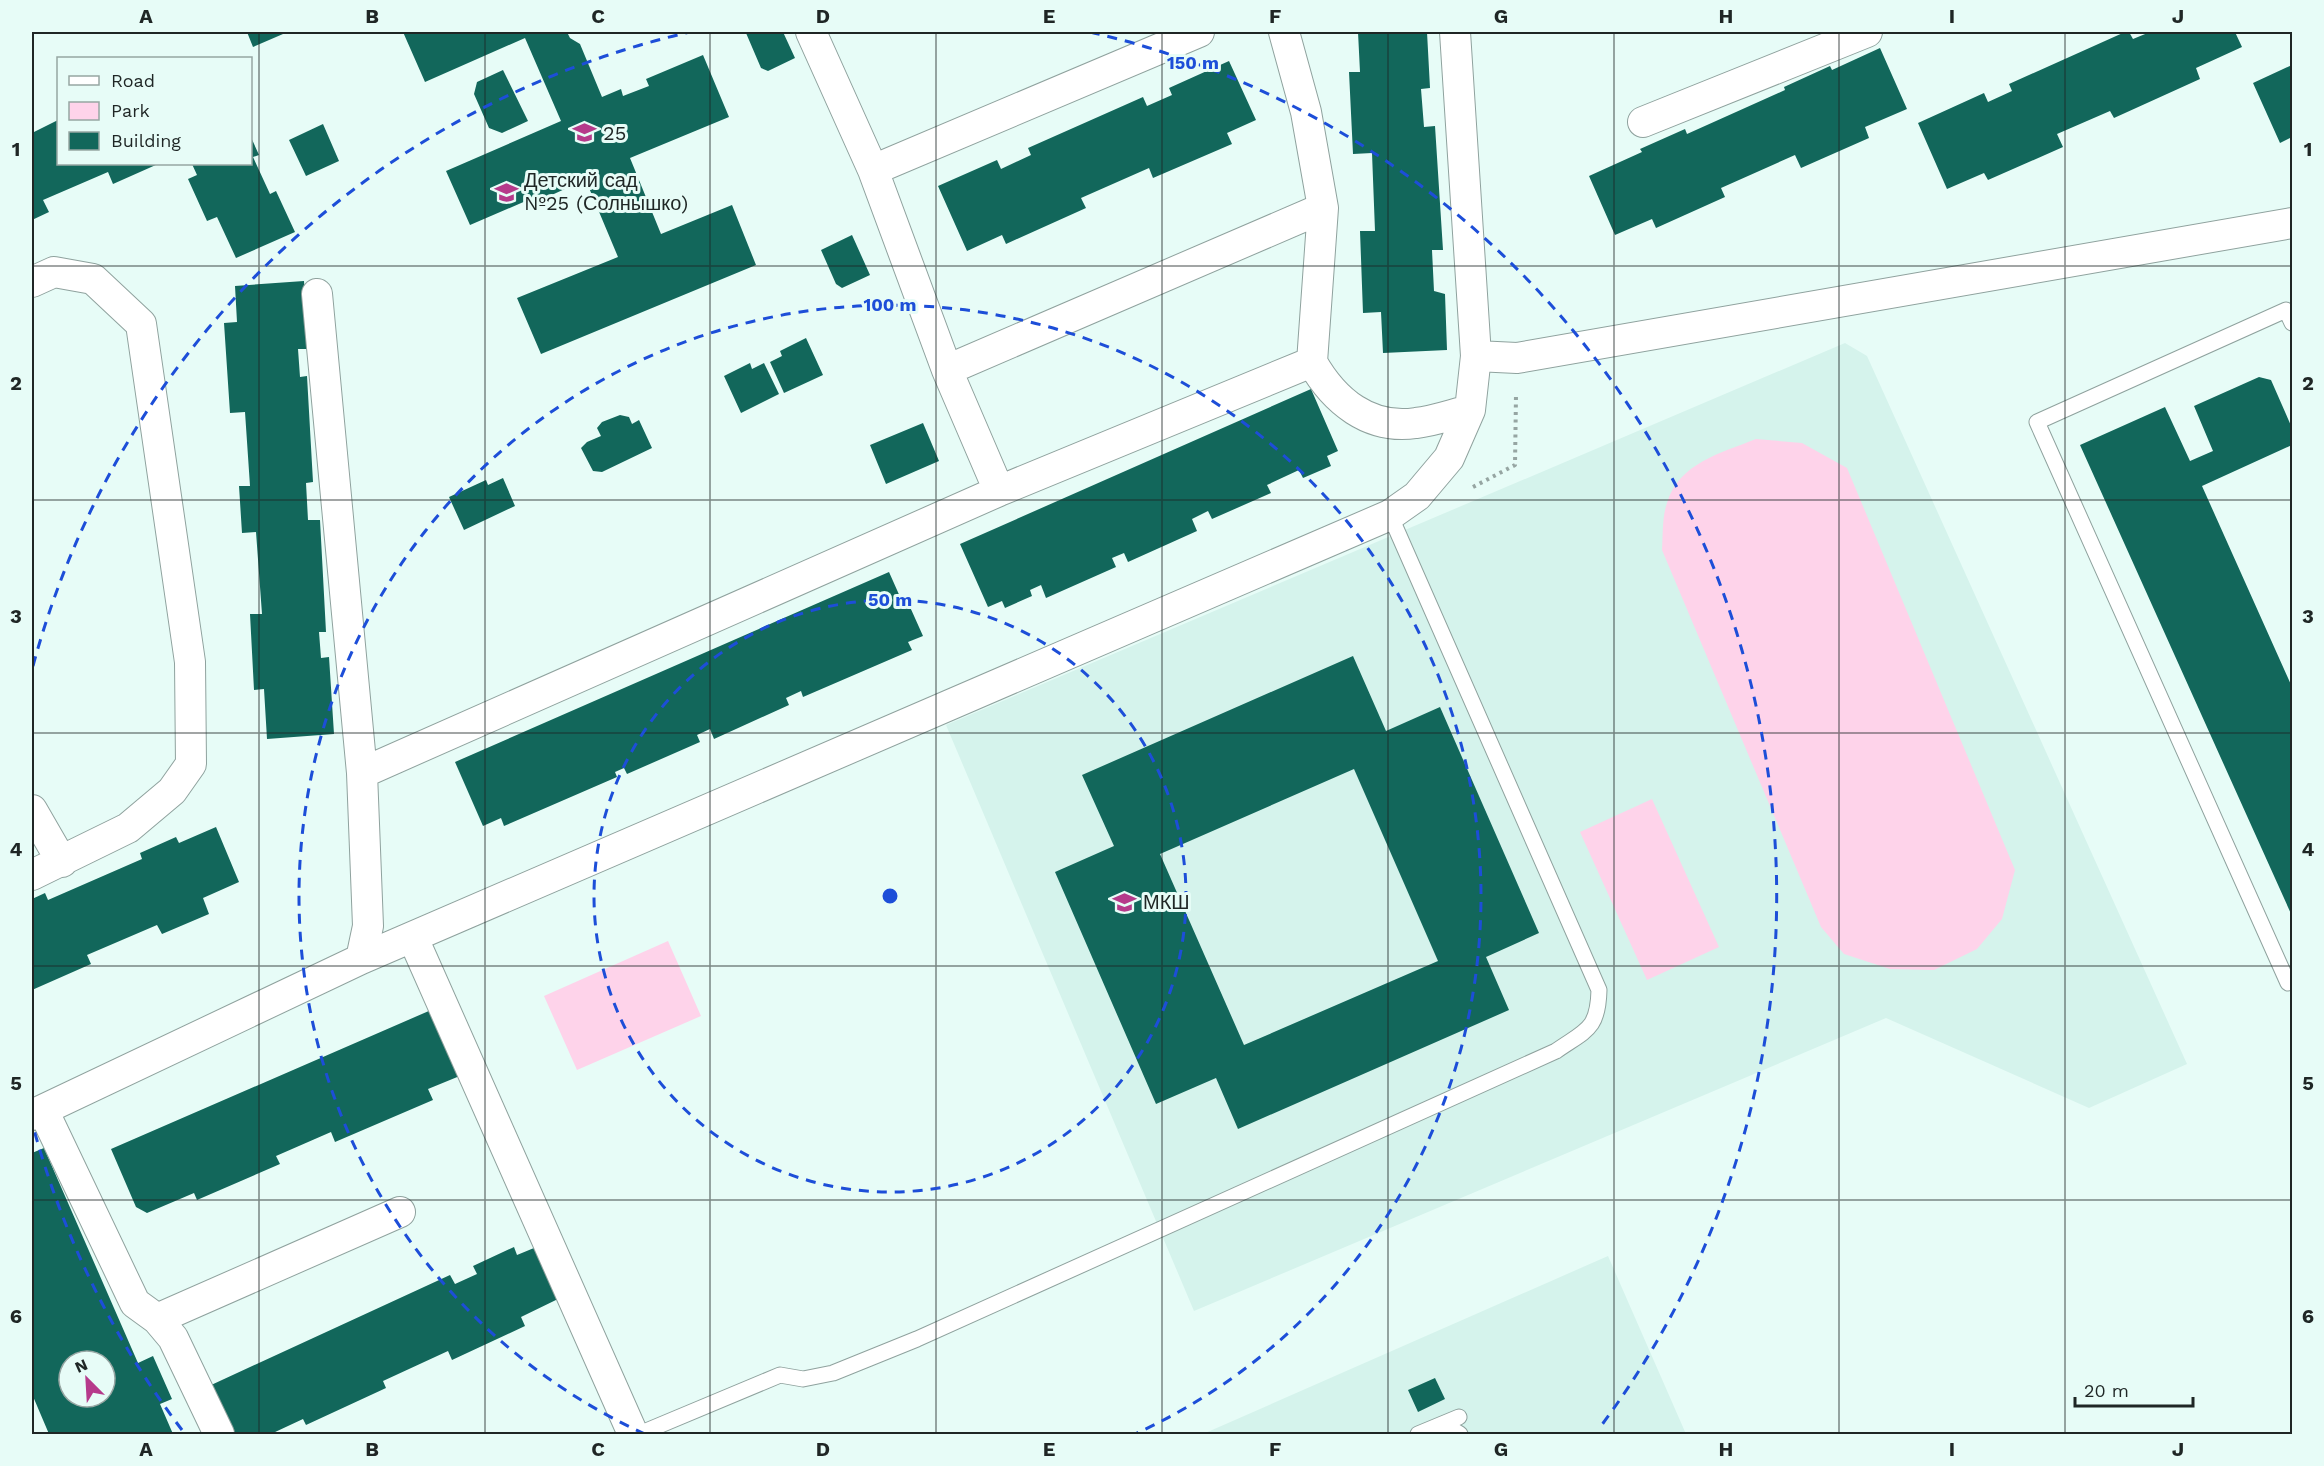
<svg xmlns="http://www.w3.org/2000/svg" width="2324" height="1466" font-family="'Work Sans',sans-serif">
<rect width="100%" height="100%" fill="#e7fcf7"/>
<path fill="#d5f3ec" d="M 1845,343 L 1867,356 L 2187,1064 L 2089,1108 L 1886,1018 L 1194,1311 L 946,725 Z
M 1608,1256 L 1686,1434 L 1203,1434 Z"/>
<path fill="#fed3ea" d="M 1756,439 L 1802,443 L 1847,468 L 2015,870 L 2002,919 L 1977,949 L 1934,970 L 1890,969 L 1844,954 L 1821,927 L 1662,550 C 1663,536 1662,517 1667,503 C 1679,463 1721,453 1756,439 Z
M 1652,799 L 1719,947 L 1647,980 L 1580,832 Z
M 668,941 L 701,1016 L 577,1070 L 544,996 Z"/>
<path fill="#12675b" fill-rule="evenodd" d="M 247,32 L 281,32 L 283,34 L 253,47 Z
M 403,32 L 567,32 L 570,38 L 580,44 L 602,97 L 621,89 L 623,96 L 649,86 L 646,79 L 703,55 L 729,117 L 630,158 L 661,234 L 732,205 L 756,265 L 541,354 L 517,298 L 618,257 L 584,176 L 571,181 L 567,188 L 543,199 L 535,197 L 470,225 L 446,171 L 561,121 L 525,38 L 425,82 Z
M 749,32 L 783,32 L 795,58 L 768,71 L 761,68 L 746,33 Z
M 1358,32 L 1427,32 L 1430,88 L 1421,89 L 1424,127 L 1435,126 L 1443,250 L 1432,250 L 1434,291 L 1445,294 L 1447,350 L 1383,353 L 1381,312 L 1363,313 L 1360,231 L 1375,231 L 1372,153 L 1353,154 L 1349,72 L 1360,72 Z
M 2125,32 L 2129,32 L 2133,39 L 2150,32 L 2235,32 L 2242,47 L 2196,68 L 2200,79 L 2114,118 L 2110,111 L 2057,134 L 2063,147 L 1988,180 L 1984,173 L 1947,189 L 1918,123 L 1984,93 L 1988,102 L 2012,91 L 2009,84 Z
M 1880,48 L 1907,109 L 1865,127 L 1869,138 L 1801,168 L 1795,155 L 1721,188 L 1725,197 L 1656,228 L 1652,219 L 1615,235 L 1589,176 L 1642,152 L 1640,149 L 1685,129 L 1687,134 L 1785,90 L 1784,87 L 1830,66 L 1832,70 Z
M 1229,61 L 1256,120 L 1227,133 L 1232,144 L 1153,178 L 1149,168 L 1081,198 L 1086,208 L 1006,244 L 1002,235 L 967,251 L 938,186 L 997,160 L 1001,169 L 1031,155 L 1028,148 L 1143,97 L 1147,106 L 1172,95 L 1169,88 Z
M 2292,65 L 2292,137 L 2280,143 L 2253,83 Z
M 503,70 L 528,121 L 502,133 L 489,128 L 474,94 L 477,82 Z
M 58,120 L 58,164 L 158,164 L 113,184 L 108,172 L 43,200 L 49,212 L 32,220 L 32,133 Z
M 323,124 L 339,161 L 306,176 L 289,140 Z
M 250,135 L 259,155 L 253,157 L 270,194 L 276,191 L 295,232 L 236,258 L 217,217 L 207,221 L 188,179 L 197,175 L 192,164 L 250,164 Z
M 852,235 L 870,275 L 842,288 L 836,284 L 821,250 Z
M 304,281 L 308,349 L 298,349 L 300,377 L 307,376 L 313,482 L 306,483 L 308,520 L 320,520 L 326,632 L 319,632 L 321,658 L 329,657 L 334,734 L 267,739 L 264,689 L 254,690 L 250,614 L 262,614 L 256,532 L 242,533 L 239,486 L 250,486 L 245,412 L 230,413 L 224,323 L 237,322 L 235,286 Z
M 806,338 L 823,375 L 784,393 L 770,362 L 782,356 L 780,351 Z
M 750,363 L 752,369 L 764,363 L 779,394 L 741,413 L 724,376 Z
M 2259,377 L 2271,380 L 2292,428 L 2292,445 L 2202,486 L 2292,687 L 2292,916 L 2080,445 L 2165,407 L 2190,461 L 2213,451 L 2194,406 Z
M 1311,389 L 1338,451 L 1327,456 L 1331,466 L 1303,478 L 1299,470 L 1267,485 L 1271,493 L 1212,519 L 1208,511 L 1192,519 L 1197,531 L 1128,562 L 1124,553 L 1112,558 L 1116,567 L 1046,598 L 1041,585 L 1030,590 L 1032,596 L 1005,608 L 1002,601 L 988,607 L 960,544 Z
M 620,415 L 629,417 L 632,424 L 639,420 L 652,448 L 602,472 L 593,471 L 581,448 L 587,442 L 601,436 L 597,428 L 602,422 Z
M 923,423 L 939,461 L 886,484 L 870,445 Z
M 503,478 L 515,506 L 464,530 L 449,497 L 486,480 L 488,485 Z
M 889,572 L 901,599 L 906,598 L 923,636 L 908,642 L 912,650 L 803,697 L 801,691 L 786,698 L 789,705 L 714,739 L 710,729 L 697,735 L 700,742 L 627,774 L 624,768 L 615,772 L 617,777 L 504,826 L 501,818 L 483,826 L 455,762 Z
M 1353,656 L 1386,731 L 1440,707 L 1539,933 L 1486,957 L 1509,1010 L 1238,1129 L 1216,1078 L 1156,1104 L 1055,872 L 1114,846 L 1082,775 ZM 1354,769 L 1438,961 L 1244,1045 L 1160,854 Z
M 216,827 L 239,882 L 203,898 L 209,914 L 162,934 L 157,925 L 87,955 L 91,964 L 32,990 L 32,899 L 45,893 L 48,900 L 142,859 L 140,853 L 176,837 L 179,843 Z
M 438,1007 L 467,1073 L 428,1089 L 433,1100 L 335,1142 L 331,1132 L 276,1156 L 280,1164 L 197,1200 L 194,1193 L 147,1213 L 136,1207 L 111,1149 Z
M 44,1148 L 138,1363 L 153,1356 L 172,1399 L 160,1404 L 173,1434 L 49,1434 L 32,1394 L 32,1153 ZM 69,1361 L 105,1361 L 105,1397 L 69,1397 Z
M 514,1247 L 517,1255 L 534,1248 L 558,1299 L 521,1317 L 525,1326 L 452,1360 L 448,1351 L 383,1381 L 386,1388 L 306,1425 L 303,1419 L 273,1433 L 274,1434 L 232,1434 L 209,1386 L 450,1275 L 455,1284 L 477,1274 L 473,1266 Z
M 1435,1378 L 1445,1399 L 1418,1412 L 1408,1390 Z"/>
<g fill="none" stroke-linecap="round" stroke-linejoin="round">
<defs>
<path id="service" d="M 2288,983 L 2037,422 L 2286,310 L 2292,323
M 1444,1424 L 1460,1434
M 639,1434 L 780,1375 L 803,1379 L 833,1373 L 917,1339 L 1556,1051 C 1586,1030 1598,1030 1599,990 L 1390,515
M 1418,1434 L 1459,1417"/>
<path id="minor" d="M 811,32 L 873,170 L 947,370 L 999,491
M 1643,122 L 1867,32
M 873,170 L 1199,32
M 32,282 L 54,272 L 93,279 L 141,324 L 190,662 L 191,764 L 172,791 L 128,828 L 32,875
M 317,294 L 362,773 L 368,926 L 361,959
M 1476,356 L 1517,358 L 2292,223
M 1312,362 C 1334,401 1369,430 1416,423 C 1434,421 1453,414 1470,410
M 947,370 L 1323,208
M 362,773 L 999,491 L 1312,362 L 1323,208 L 1306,112 L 1284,32
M 32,810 L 62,862
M 413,938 L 633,1434
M 43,1110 L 135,1303 L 157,1319 L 173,1338 L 219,1434
M 32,1115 L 361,959 L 1390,515 L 1417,496 L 1449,458 L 1470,410 L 1476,356 L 1455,32
M 157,1319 L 400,1212"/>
</defs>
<use href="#service" stroke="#8fa29e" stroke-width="17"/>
<use href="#minor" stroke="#8fa29e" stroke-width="32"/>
<path stroke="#96a5a2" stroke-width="4" stroke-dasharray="3 4.5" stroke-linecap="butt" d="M 1473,487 L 1515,465 L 1516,394"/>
<use href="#service" stroke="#fff" stroke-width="15"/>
<use href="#minor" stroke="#fff" stroke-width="30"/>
</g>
<path fill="none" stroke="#1f2625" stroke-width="1.5" stroke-opacity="0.55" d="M 259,32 L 259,1434M 485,32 L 485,1434M 710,32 L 710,1434M 936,32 L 936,1434M 1162,32 L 1162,1434M 1388,32 L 1388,1434M 1614,32 L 1614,1434M 1839,32 L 1839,1434M 2065,32 L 2065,1434M 32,266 L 2292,266M 32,500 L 2292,500M 32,733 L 2292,733M 32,966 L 2292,966M 32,1200 L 2292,1200"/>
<g fill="none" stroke="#1d4ed8" stroke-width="3" stroke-dasharray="10 8">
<circle cx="890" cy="896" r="296"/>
<path d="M645 1434A591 591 0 1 1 1135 1434"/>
<path d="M182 1430A887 887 0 0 1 33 1126M33 666A887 887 0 0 1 690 32M1090 32A887 887 0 0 1 1598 1430"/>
</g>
<defs>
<symbol id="school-bare" viewBox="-9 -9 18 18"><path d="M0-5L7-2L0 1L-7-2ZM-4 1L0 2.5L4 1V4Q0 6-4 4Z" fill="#b63a8b" stroke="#e7fcf7" stroke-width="2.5" paint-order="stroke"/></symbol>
</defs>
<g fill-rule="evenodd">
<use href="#school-bare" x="568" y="116" width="33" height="33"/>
<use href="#school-bare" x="490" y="176" width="33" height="33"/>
<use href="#school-bare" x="1108" y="886" width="33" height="33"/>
</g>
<g text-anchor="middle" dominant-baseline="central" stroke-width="6" stroke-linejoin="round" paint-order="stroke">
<g font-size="20" fill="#1f2625" stroke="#e7fcf7" text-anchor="start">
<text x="603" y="133">25</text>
<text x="524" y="180">Детский сад<tspan x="524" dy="23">№25 (Солнышко)</tspan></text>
<text x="1143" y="902">МКШ</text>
</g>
</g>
<circle cx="890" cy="896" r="9" fill="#1d4ed8" stroke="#e7fcf7" stroke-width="3"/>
<g font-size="18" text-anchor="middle" font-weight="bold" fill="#1d4ed8" stroke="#e7fcf7" stroke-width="6" stroke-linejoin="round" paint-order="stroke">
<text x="1193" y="69">150 m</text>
<text x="890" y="311">100 m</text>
<text x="890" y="606">50 m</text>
</g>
<rect width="2324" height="1466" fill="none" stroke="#e7fcf7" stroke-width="66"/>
<rect x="57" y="57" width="195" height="108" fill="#e7fcf7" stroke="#97a6a3" stroke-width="1.5"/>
<rect x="69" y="76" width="30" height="9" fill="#ffffff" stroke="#97a6a3" stroke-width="1.5"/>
<text x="111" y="87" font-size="18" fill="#1f2625">Road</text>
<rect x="69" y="102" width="30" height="18" fill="#fed3ea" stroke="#97a6a3" stroke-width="1.5"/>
<text x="111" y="117" font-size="18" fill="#1f2625">Park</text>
<rect x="69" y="132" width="30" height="18" fill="#12675b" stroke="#97a6a3" stroke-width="1.5"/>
<text x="111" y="147" font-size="18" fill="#1f2625">Building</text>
<g transform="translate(87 1379) rotate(336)"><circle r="28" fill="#e7fcf7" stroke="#97a6a3" stroke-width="1.5"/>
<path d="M0-4.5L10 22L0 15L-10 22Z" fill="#b63a8b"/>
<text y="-9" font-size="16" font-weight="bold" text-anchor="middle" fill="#1f2625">N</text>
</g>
<path d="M2075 1397v9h118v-9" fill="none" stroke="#1f2625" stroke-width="3"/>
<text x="2084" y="1397" font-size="18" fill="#1f2625" stroke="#e7fcf7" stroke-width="4.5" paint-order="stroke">20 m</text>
<rect x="33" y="33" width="2258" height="1400" fill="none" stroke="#1f2625" stroke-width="2"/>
<g font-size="20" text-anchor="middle" font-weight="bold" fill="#1f2625">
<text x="146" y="23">A</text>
<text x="372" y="23">B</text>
<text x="598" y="23">C</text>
<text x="823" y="23">D</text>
<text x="1049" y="23">E</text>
<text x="1275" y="23">F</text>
<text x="1501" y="23">G</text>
<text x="1726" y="23">H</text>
<text x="1952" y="23">I</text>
<text x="2178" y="23">J</text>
<text x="16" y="156">1</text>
<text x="2308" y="156">1</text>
<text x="16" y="390">2</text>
<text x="2308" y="390">2</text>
<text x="16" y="623">3</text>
<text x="2308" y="623">3</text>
<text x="16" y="856">4</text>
<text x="2308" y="856">4</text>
<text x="16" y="1090">5</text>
<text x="2308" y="1090">5</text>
<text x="16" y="1323">6</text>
<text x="2308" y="1323">6</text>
<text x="146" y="1456">A</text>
<text x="372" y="1456">B</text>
<text x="598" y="1456">C</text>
<text x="823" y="1456">D</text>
<text x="1049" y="1456">E</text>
<text x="1275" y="1456">F</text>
<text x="1501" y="1456">G</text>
<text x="1726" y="1456">H</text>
<text x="1952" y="1456">I</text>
<text x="2178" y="1456">J</text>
</g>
</svg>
